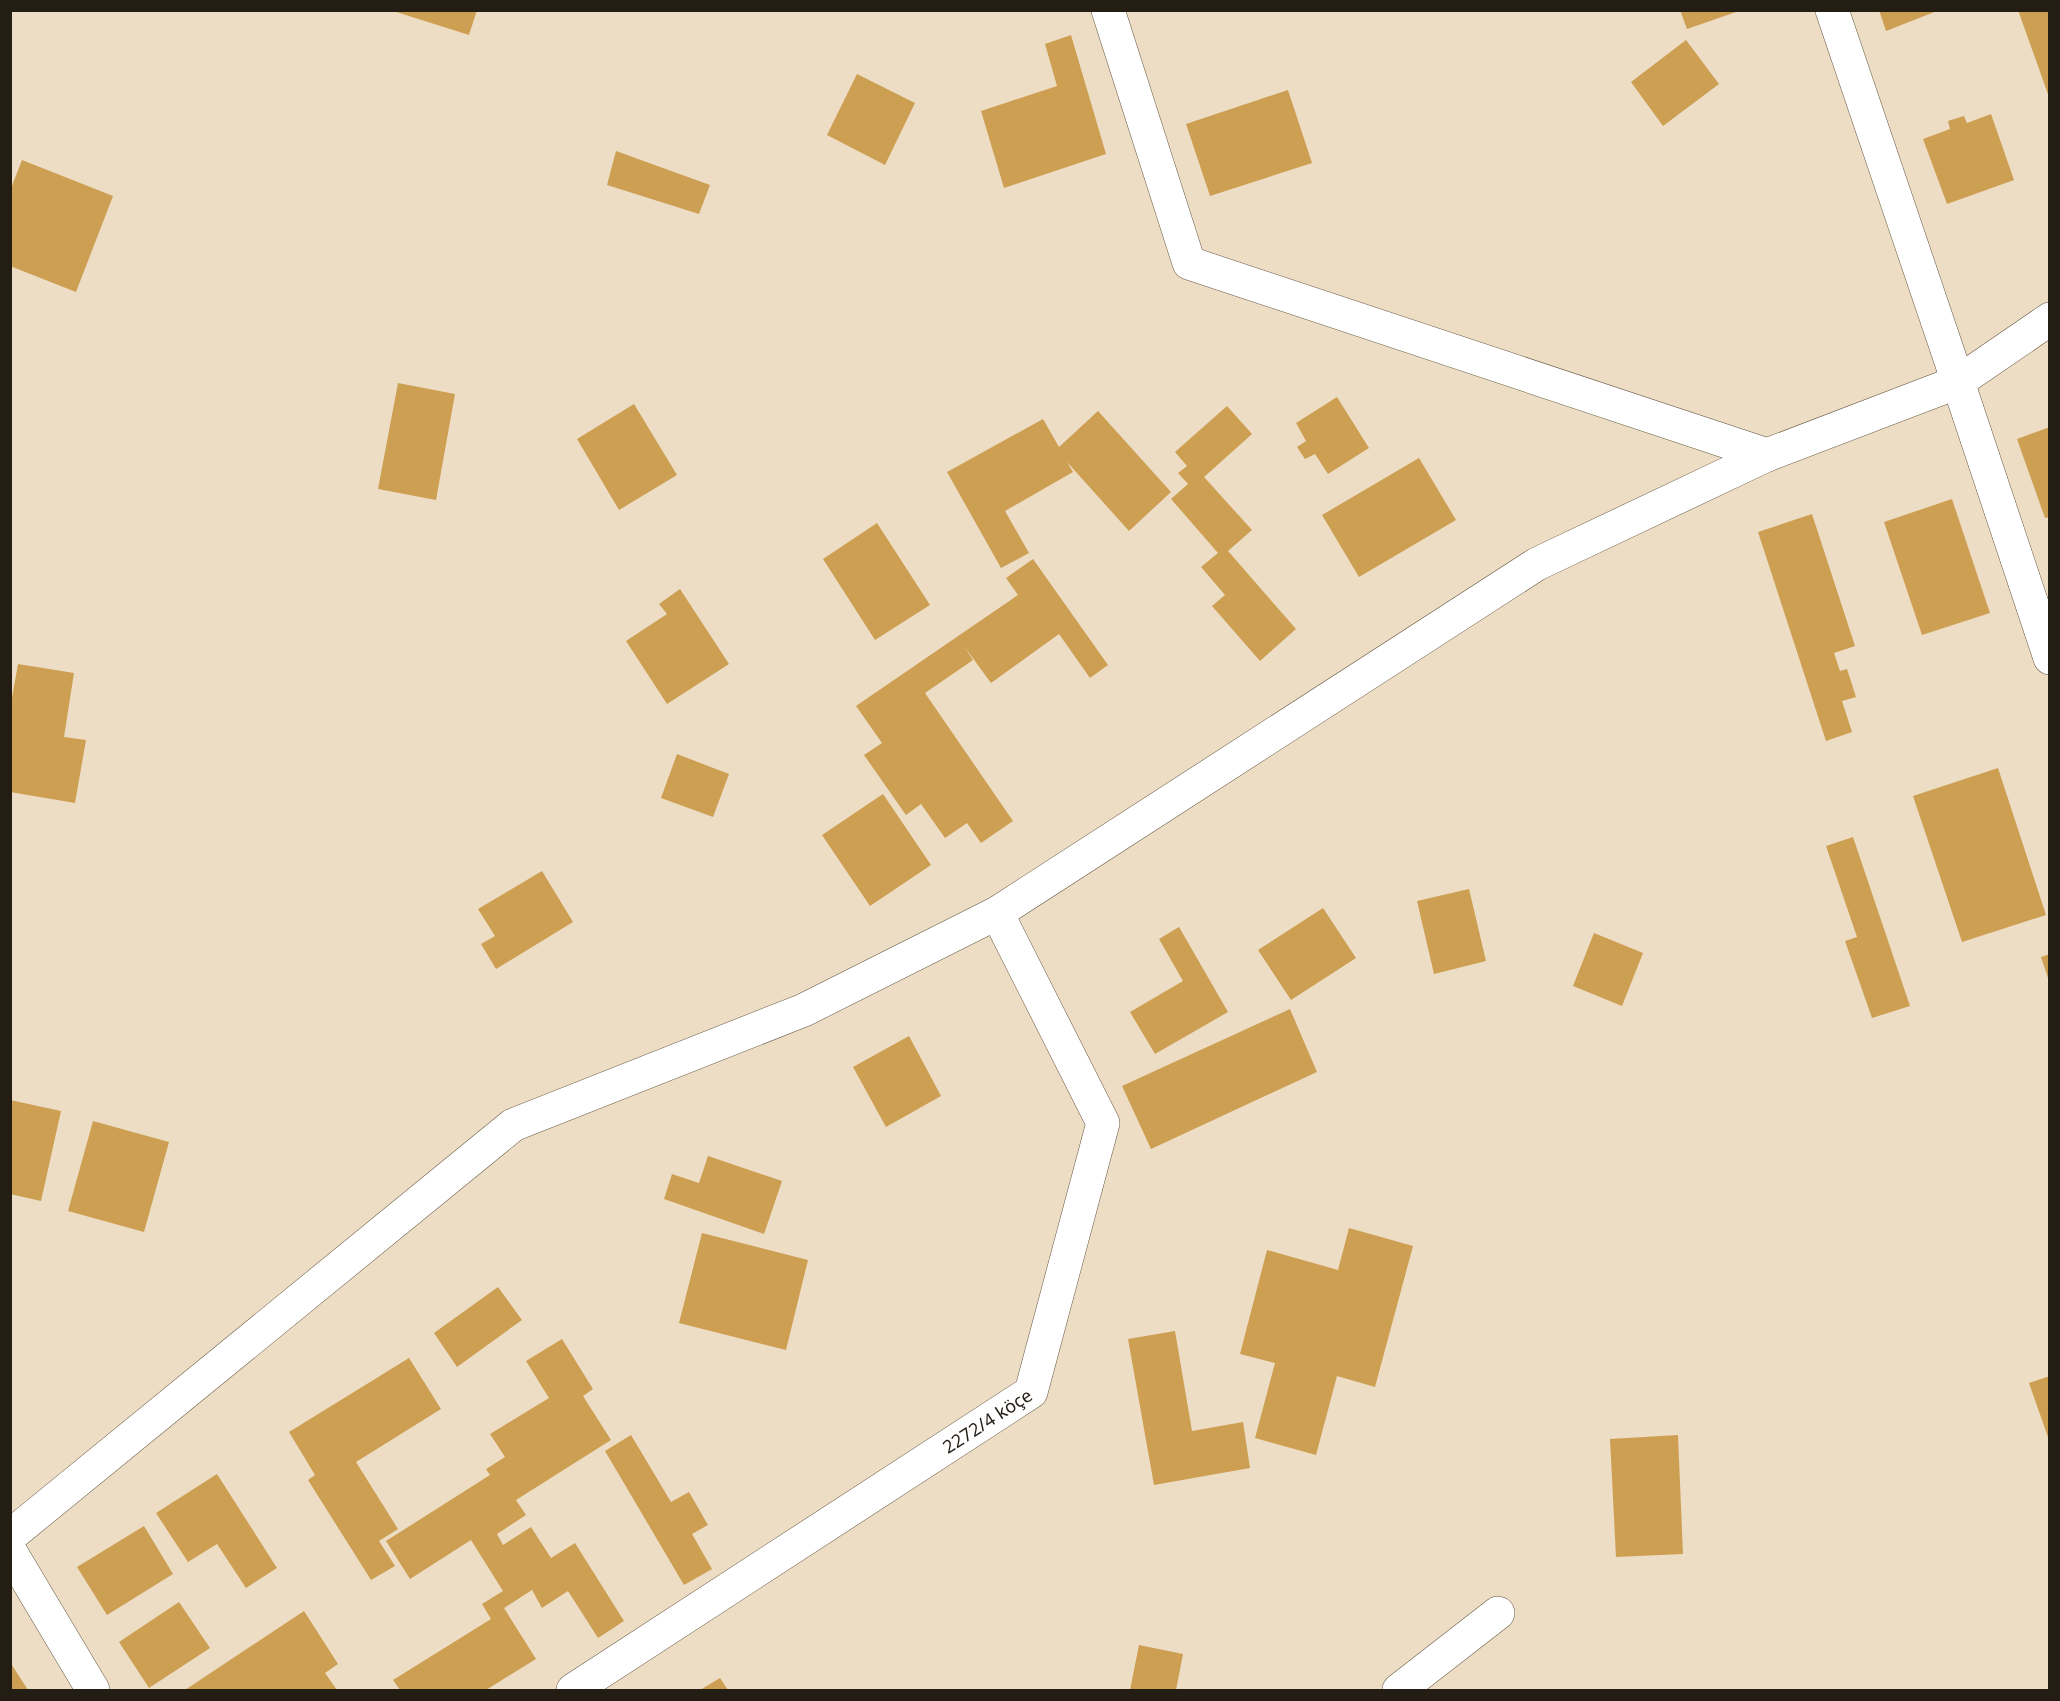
<svg xmlns="http://www.w3.org/2000/svg" width="2060" height="1701" font-family="'Noto Sans',sans-serif">
<rect width="100%" height="100%" fill="#edddc4"/>
<path fill="#cd9f53" d="M 390,10 L 477,10 L 469,35 Z
M 1680,10 L 1739,10 L 1739,11 L 1687,29 Z
M 1879,10 L 1937,10 L 1937,11 L 1886,31 Z
M 2018,10 L 2050,10 L 2050,97 L 2049,97 Z
M 1071,35 L 1106,154 L 1004,188 L 981,111 L 1057,86 L 1045,44 Z
M 1686,40 L 1719,84 L 1663,126 L 1631,82 Z
M 857,74 L 915,103 L 885,165 L 827,135 Z
M 1288,90 L 1312,163 L 1210,196 L 1186,124 Z
M 1991,114 L 2014,180 L 1947,204 L 1923,139 L 1950,129 L 1948,121 L 1964,116 L 1967,123 Z
M 616,151 L 710,185 L 699,214 L 607,185 Z
M 22,160 L 113,196 L 76,292 L 10,266 L 10,191 Z
M 398,383 L 455,394 L 436,500 L 378,489 Z
M 1337,397 L 1369,448 L 1328,474 L 1315,454 L 1305,459 L 1297,447 L 1306,441 L 1296,423 Z
M 634,404 L 677,475 L 619,510 L 577,439 Z
M 1227,406 L 1252,434 L 1204,477 L 1252,530 L 1228,551 L 1296,629 L 1260,661 L 1212,606 L 1225,595 L 1201,567 L 1218,553 L 1171,499 L 1188,484 L 1178,473 L 1187,466 L 1175,452 Z
M 1098,411 L 1171,492 L 1129,531 L 1067,462 L 1073,472 L 1005,511 L 1029,553 L 1001,568 L 947,472 L 1043,419 L 1059,447 Z
M 2050,427 L 2050,517 L 2045,518 L 2017,439 Z
M 1419,458 L 1456,520 L 1359,577 L 1322,515 Z
M 1952,499 L 1990,613 L 1922,635 L 1884,522 Z
M 1812,514 L 1855,646 L 1834,653 L 1840,671 L 1847,669 L 1856,697 L 1842,701 L 1852,732 L 1826,741 L 1758,532 Z
M 877,523 L 930,605 L 875,640 L 823,559 Z
M 1033,559 L 1108,665 L 1090,678 L 1059,634 L 991,683 L 964,646 L 973,660 L 925,693 L 1013,821 L 981,843 L 967,823 L 945,838 L 921,804 L 906,815 L 864,755 L 882,743 L 856,706 L 1018,595 L 1006,578 Z
M 680,589 L 729,664 L 667,704 L 626,641 L 667,614 L 659,604 Z
M 18,664 L 74,673 L 64,737 L 86,740 L 75,803 L 10,792 L 10,709 Z
M 677,754 L 729,774 L 713,817 L 661,798 Z
M 1998,768 L 2046,915 L 1962,942 L 1913,796 Z
M 883,794 L 931,865 L 870,906 L 822,835 Z
M 1853,837 L 1910,1006 L 1872,1018 L 1845,941 L 1857,937 L 1826,846 Z
M 542,871 L 573,922 L 496,969 L 481,944 L 495,936 L 478,909 Z
M 1469,889 L 1486,961 L 1434,974 L 1417,901 Z
M 1323,908 L 1356,958 L 1291,1000 L 1258,950 Z
M 1179,927 L 1228,1012 L 1155,1054 L 1130,1012 L 1183,981 L 1159,939 Z
M 1594,933 L 1643,953 L 1622,1006 L 1573,986 Z
M 2050,954 L 2050,981 L 2049,981 L 2041,957 Z
M 1290,1009 L 1317,1072 L 1151,1149 L 1122,1086 Z
M 909,1036 L 941,1096 L 886,1127 L 853,1067 Z
M 10,1100 L 61,1111 L 41,1201 L 10,1194 Z
M 93,1121 L 169,1142 L 144,1232 L 68,1211 Z
M 708,1156 L 782,1181 L 764,1234 L 664,1199 L 672,1174 L 699,1183 Z
M 1349,1228 L 1413,1246 L 1375,1387 L 1337,1376 L 1316,1455 L 1255,1438 L 1275,1363 L 1240,1354 L 1267,1250 L 1338,1270 Z
M 702,1233 L 808,1260 L 786,1350 L 679,1323 Z
M 498,1287 L 522,1320 L 457,1367 L 434,1333 Z
M 1175,1331 L 1192,1431 L 1243,1422 L 1250,1468 L 1154,1485 L 1128,1339 Z
M 562,1339 L 593,1389 L 583,1396 L 611,1440 L 516,1500 L 526,1515 L 497,1534 L 503,1545 L 531,1527 L 551,1558 L 575,1543 L 624,1621 L 598,1638 L 568,1591 L 542,1608 L 532,1590 L 504,1608 L 536,1659 L 486,1690 L 400,1690 L 393,1680 L 491,1619 L 482,1604 L 503,1591 L 471,1540 L 410,1579 L 386,1541 L 490,1475 L 486,1469 L 505,1457 L 490,1434 L 549,1398 L 526,1361 Z
M 409,1358 L 441,1409 L 356,1462 L 398,1529 L 379,1541 L 395,1566 L 371,1580 L 308,1480 L 315,1475 L 289,1432 Z
M 2050,1376 L 2050,1440 L 2049,1440 L 2029,1383 Z
M 631,1435 L 671,1502 L 689,1492 L 708,1525 L 692,1534 L 712,1569 L 684,1585 L 605,1451 Z
M 1678,1435 L 1683,1554 L 1616,1557 L 1610,1439 Z
M 217,1474 L 277,1568 L 246,1588 L 217,1544 L 188,1562 L 156,1513 Z
M 144,1526 L 173,1574 L 107,1615 L 77,1567 Z
M 179,1602 L 210,1648 L 149,1688 L 119,1642 Z
M 304,1611 L 338,1664 L 325,1673 L 337,1690 L 185,1690 Z
M 1139,1645 L 1183,1654 L 1176,1690 L 1130,1690 Z
M 10,1662 L 28,1690 L 10,1690 Z
M 720,1678 L 728,1690 L 700,1690 Z"/>
<g fill="none" stroke-linecap="round" stroke-linejoin="round">
<defs>
<g id="street">
<path d="M 1108,10 L 1189,263 L 1767,455 L 1958,382 L 2050,319"/>
<path d="M 1832,10 L 1958,382 L 2050,658"/>
<path d="M 10,1536 L 513,1125 L 804,1010 L 997,913 L 1537,564 L 1767,455"/>
<path d="M 10,1551 L 93,1690"/>
<path id="s1" d="M 573,1690 L 1031,1392 L 1103,1123 L 997,913"/>
<path d="M 1399,1690 L 1498,1613"/>
</g>
</defs>
<use href="#street" stroke="#675944" stroke-width="34"/>
<use href="#street" stroke="#fff" stroke-width="33"/>
</g>
<g text-anchor="middle" dominant-baseline="central" stroke-width="4.5" stroke-linejoin="round" paint-order="stroke">
<g font-size="18" fill="#231d14" stroke="#fff">
<text stroke="none"><textPath href="#s1" startOffset="494">2272/4 köçe</textPath></text>
</g>
</g>
<rect width="2060" height="1701" fill="none" stroke="#231d14" stroke-width="24"/>
</svg>
